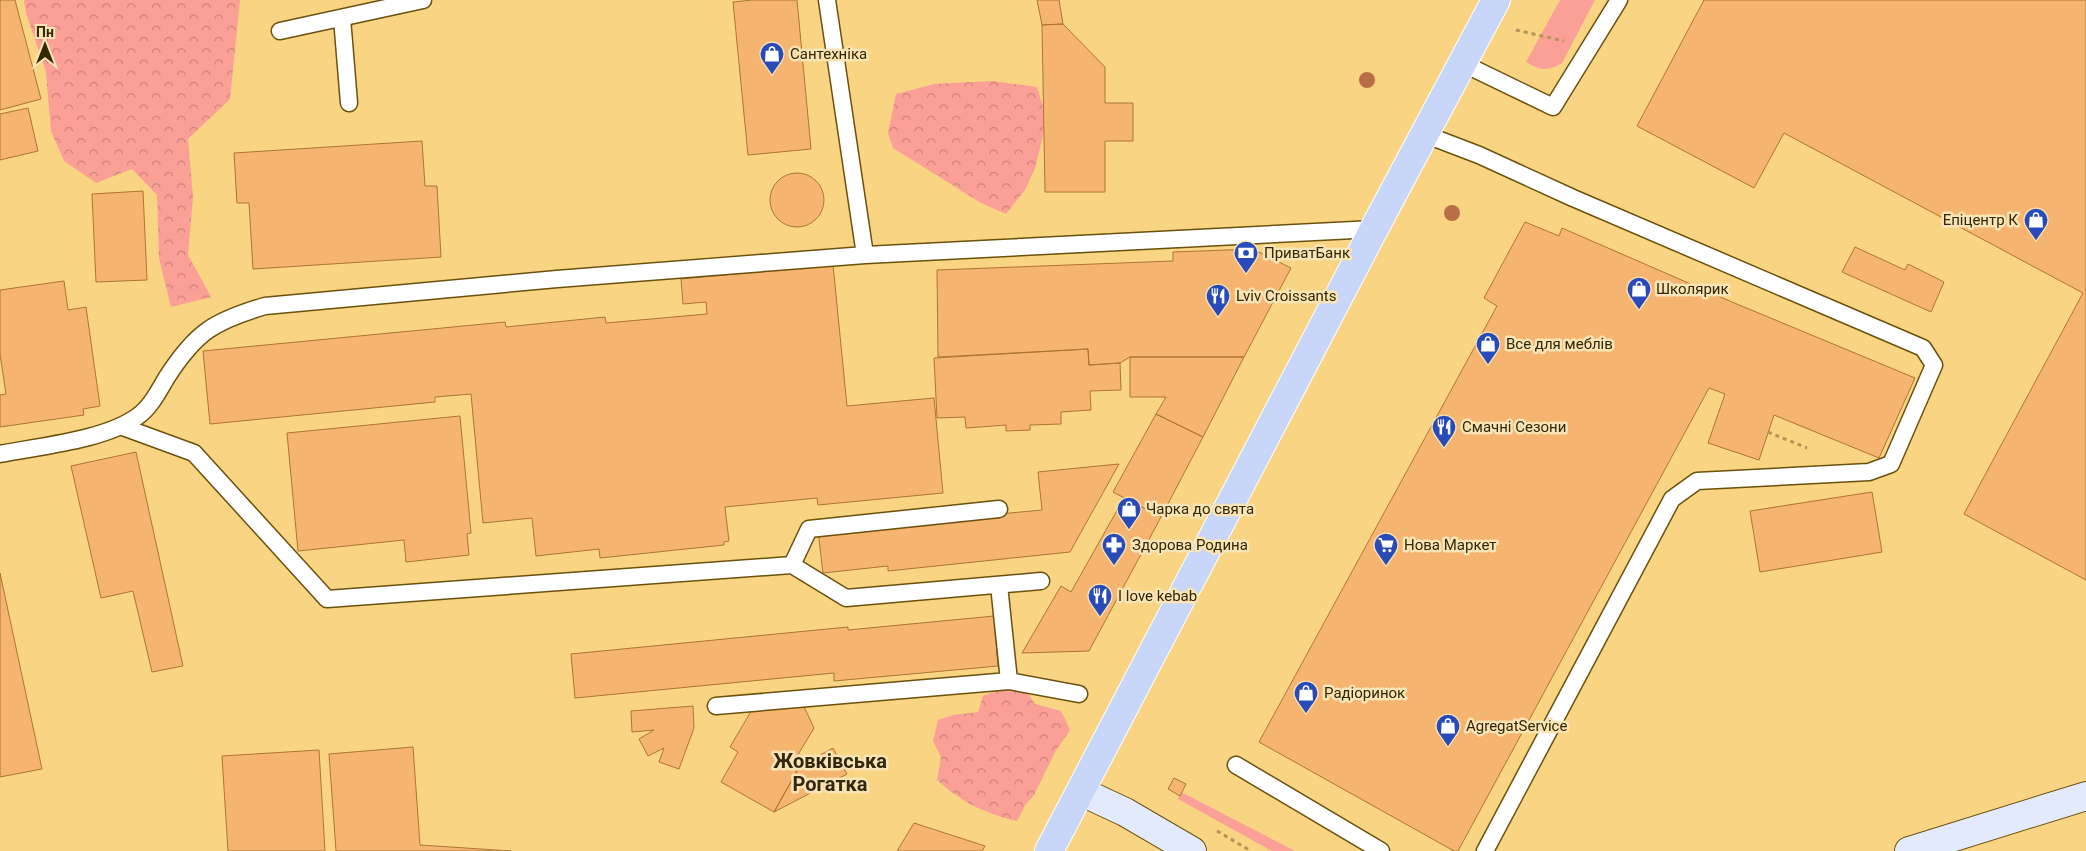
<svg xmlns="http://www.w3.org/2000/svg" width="2086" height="851" font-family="Roboto,sans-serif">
<defs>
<pattern id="forest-crowns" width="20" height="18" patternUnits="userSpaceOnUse" patternTransform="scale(1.25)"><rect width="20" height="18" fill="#fba097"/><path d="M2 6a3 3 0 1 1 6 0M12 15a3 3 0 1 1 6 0" fill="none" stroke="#cc8279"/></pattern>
</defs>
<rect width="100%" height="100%" fill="#f8d483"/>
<path fill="#fba097" d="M 1560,0 L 1595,0 L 1562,63 C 1548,72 1539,70 1526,62 Z
M 1181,792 L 1295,851 L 1272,851 L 1178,799 Z"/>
<path fill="url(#forest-crowns)" d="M 24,0 L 240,0 L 230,99 L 188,139 L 193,197 L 188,255 L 211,297 L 171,307 L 159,258 L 157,195 L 132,169 L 96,183 L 64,161 L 51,131 L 46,72 L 26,13 Z
M 992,81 L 1037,87 L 1047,119 L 1035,168 L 1025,190 L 1006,214 L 981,203 L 893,148 L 888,133 L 896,94 L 934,84 Z
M 999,690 L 1026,691 L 1035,704 L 1061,711 L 1070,730 L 1055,752 L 1034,795 L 1026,804 L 1017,821 C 984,813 963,803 937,780 L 941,757 L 933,741 L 938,720 L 953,715 L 978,712 L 983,696 Z"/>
<path fill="#f5b571" stroke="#ae7534" d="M 0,0 L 15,0 L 41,99 L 0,110 Z
M 752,0 L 797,0 L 811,149 L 748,155 L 733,2 Z
M 1037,0 L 1059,0 L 1063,24 L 1042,25 Z
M 1704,0 L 2086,0 L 2086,580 L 1964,514 L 2083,293 L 1784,133 L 1754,188 L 1637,126 Z
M 1063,24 L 1105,67 L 1105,103 L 1133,103 L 1133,141 L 1105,141 L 1105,192 L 1045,192 L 1042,25 Z
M 28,108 L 38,151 L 0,160 L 0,114 Z
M 422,141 L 425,186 L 437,186 L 441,257 L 253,269 L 249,203 L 237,203 L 234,153 Z
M770 200a27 27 0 1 1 54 0a27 27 0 1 1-54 0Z
M 143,191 L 147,280 L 96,282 L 92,194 Z
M 1525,222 L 1559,236 L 1562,228 L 1732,302 L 1915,378 L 1879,458 L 1774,415 L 1759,460 L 1708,443 L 1725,394 L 1709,388 L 1458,851 L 1454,851 L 1259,742 L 1497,306 L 1484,298 Z
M 1855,247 L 1905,270 L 1908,264 L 1944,282 L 1931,312 L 1842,272 Z
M 1253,249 L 1291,268 L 1244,357 L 1130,357 L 1120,363 L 1089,365 L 1088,349 L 938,357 L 937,270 L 1173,261 L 1173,252 Z
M 833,265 L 847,406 L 934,398 L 943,493 L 818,505 L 817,498 L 725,507 L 729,541 L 724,542 L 724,545 L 600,558 L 599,549 L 536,556 L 532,518 L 483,523 L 471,394 L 435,397 L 435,402 L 210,424 L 203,351 L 505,322 L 506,327 L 605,317 L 606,323 L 707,314 L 706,302 L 683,304 L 681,279 Z
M 64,281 L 68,310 L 86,307 L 100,406 L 83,409 L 84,415 L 0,427 L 0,395 L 6,394 L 0,354 L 0,290 Z
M 1088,349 L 1089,365 L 1120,363 L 1121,390 L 1090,391 L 1091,410 L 1061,412 L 1061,424 L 1030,425 L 1030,430 L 1006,431 L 1006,425 L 966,428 L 965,417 L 937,418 L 934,358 Z
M 1130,357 L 1244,357 L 1203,437 L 1156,414 L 1166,397 L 1130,397 Z
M 1156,414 L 1203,437 L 1161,517 L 1113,492 Z
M 460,416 L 471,533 L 467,534 L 469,555 L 406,562 L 404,540 L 298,551 L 287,433 Z
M 136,452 L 183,666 L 152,672 L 133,591 L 101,598 L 71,466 Z
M 1119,464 L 1070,552 L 888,571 L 888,566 L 823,573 L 818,531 L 1042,510 L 1038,472 Z
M 1872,492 L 1882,552 L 1760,572 L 1750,511 Z
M 1124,498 L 1161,517 L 1089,651 L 1022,653 L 1061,586 L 1071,592 Z
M 0,573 L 42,769 L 0,777 Z
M 994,616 L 998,666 L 834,681 L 834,673 L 575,698 L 571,654 L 848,627 L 848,630 Z
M 760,696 L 800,698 L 814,728 L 796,758 L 802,762 L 774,812 L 721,782 L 738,752 L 730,747 Z
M 693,706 L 694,728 L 679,769 L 659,762 L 664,748 L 648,756 L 639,739 L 654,730 L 632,732 L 631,711 Z
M 413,747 L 420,845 L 511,851 L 336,851 L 329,754 Z
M 833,748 L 847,774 L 774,812 L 800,766 Z
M 319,750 L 325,851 L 228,851 L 222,756 Z
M 1174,778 L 1186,784 L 1180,796 L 1168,789 Z
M 914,823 L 985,846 L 982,851 L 897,851 Z"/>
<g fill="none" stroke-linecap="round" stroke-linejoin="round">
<defs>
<path id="service" d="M 827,0 L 865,255
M 342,18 L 349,103
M 280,31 L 423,0
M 1462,63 L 1553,107 L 1619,0
M 1424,134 L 1479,155 L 1573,198 L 1923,348 L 1934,365 L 1891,464 L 1869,472 L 1697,481 L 1672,499 L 1485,851
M 123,427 L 194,453 L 327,599 L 792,565 L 809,529 L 999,509
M 0,454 C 40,446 106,440 138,416 C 151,407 159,390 167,377 C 196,332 214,321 265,306 L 557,279 L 865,255 L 1374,229
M 792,565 L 846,598 L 1041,581
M 999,585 L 1009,681
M 716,706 L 1009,681 L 1079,694
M 1236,765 L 1381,851"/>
<path id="secondary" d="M 1082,792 L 1125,812 L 1192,851
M 1909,851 L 2086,796"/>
<path id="primary" d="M 1049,851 L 1374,229 L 1496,0"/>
</defs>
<use href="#service" stroke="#6a510d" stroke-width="19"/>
<use href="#secondary" stroke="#6a510d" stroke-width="30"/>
<use href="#primary" stroke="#fff" stroke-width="30"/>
<path stroke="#b09554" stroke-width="3" stroke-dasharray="4 4" stroke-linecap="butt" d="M 1516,30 L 1564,41
M 1768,432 L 1807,448
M 1217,831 L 1251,851"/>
<use href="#service" stroke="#fff" stroke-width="16"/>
<use href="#secondary" stroke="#e3eafc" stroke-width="28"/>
<use href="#primary" stroke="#c7d6f9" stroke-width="28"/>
</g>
<g fill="#b96d49">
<circle cx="1367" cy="80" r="8"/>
<circle cx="1452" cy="213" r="8"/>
</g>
<defs>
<symbol id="shop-pin" viewBox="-11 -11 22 30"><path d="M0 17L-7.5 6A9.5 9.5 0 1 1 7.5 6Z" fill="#294bba" stroke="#f9e4b5"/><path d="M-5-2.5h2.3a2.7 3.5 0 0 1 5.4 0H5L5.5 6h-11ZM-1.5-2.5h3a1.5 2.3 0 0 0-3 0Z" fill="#fff"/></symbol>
<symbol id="bank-pin" viewBox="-11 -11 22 30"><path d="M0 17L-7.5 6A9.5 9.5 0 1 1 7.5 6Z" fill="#294bba" stroke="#f9e4b5"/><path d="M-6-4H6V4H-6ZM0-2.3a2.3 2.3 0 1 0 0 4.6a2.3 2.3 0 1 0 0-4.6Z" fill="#fff"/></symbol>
<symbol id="restaurant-pin" viewBox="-11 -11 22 30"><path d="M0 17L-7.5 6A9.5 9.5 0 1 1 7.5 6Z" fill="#294bba" stroke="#f9e4b5"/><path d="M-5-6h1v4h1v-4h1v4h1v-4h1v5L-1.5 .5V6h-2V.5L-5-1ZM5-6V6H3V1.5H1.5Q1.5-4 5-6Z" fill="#fff"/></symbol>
<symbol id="pharmacy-pin" viewBox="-11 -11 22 30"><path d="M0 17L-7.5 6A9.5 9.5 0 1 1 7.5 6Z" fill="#294bba" stroke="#f9e4b5"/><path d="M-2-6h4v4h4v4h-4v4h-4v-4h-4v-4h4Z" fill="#fff"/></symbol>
<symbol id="supermarket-pin" viewBox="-11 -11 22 30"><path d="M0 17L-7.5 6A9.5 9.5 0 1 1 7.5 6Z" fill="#294bba" stroke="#f9e4b5"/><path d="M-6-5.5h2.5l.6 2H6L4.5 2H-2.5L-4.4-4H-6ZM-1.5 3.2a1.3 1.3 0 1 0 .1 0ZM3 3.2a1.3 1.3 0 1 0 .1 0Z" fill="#fff"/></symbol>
</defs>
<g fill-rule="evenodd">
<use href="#shop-pin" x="758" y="40" width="28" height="38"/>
<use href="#shop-pin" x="2022" y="206" width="28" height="38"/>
<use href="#bank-pin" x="1232" y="239" width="28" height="38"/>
<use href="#shop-pin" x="1625" y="275" width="28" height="38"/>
<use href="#restaurant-pin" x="1204" y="282" width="28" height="38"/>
<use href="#shop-pin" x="1474" y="330" width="28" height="38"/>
<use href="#restaurant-pin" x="1430" y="413" width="28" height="38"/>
<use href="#shop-pin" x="1115" y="495" width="28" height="38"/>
<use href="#pharmacy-pin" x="1100" y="531" width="28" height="38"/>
<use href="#supermarket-pin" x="1372" y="531" width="28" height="38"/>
<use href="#restaurant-pin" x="1086" y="582" width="28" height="38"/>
<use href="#shop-pin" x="1292" y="679" width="28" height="38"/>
<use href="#shop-pin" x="1434" y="712" width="28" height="38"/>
</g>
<g text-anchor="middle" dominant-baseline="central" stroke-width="5" stroke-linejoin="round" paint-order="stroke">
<g font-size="15" fill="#332602" stroke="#f9e4b5" text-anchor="start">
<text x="790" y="54">Сантехніка</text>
<text x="2018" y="220" text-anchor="end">Епіцентр К</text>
<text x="1264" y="253">ПриватБанк</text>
<text x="1656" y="289">Школярик</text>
<text x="1236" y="296">Lviv Croissants</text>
<text x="1506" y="344">Все для меблів</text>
<text x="1462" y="427">Смачні Сезони</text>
<text x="1146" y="509">Чарка до свята</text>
<text x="1132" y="545">Здорова Родина</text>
<text x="1404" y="545">Нова Маркет</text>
<text x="1118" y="596">I love kebab</text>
<text x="1324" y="693">Радіоринок</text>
<text x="1466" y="726">AgregatService</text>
</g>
<g font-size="20" font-weight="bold" fill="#33280e" stroke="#f9e4b5">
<text x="830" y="761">Жовківська<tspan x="830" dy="23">Рогатка</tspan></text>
</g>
</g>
<g transform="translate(45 45)" stroke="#f9e4b5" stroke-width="4" paint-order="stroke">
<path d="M0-4L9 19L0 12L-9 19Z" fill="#332602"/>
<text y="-8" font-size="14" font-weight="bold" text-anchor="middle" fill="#332602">Пн</text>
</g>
</svg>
